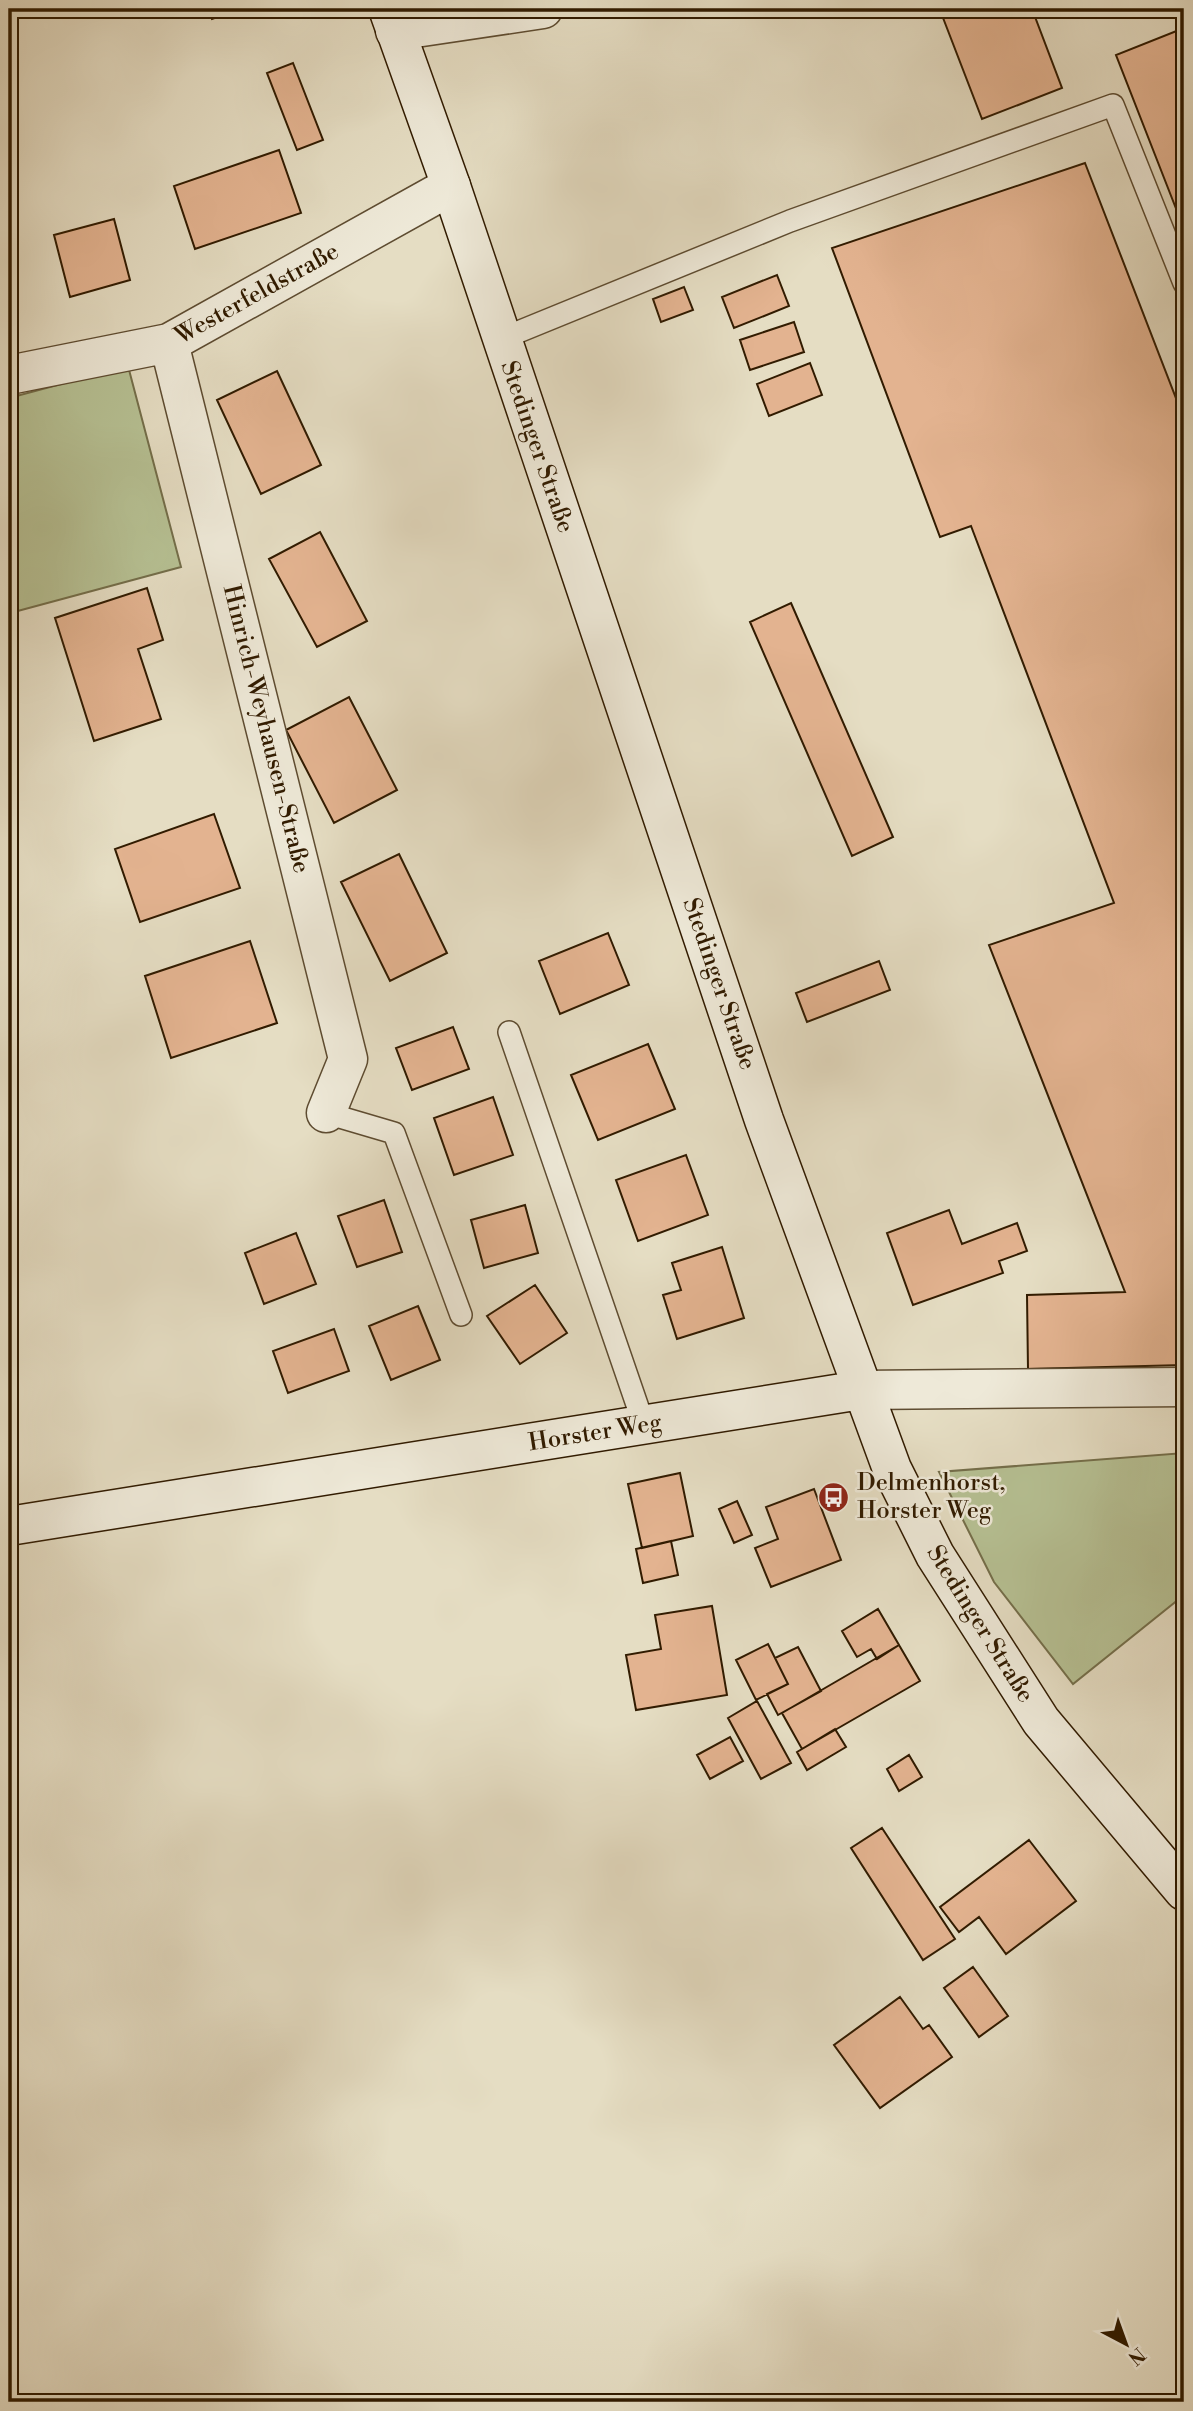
<svg xmlns="http://www.w3.org/2000/svg" width="1193" height="2411" font-family="'Libre Bodoni',serif">
<rect width="100%" height="100%" fill="#e5ddc3"/>
<filter id="stains"><feTurbulence type="fractalNoise" baseFrequency=".00286" numOctaves="4"/><feColorMatrix values="0 0 0 0 .2 0 0 0 0 .09 0 0 0 0 .02 0 0 0 .5 -.17"/></filter>
<radialGradient id="worn" r=".72"><stop offset=".6" stop-color="#630" stop-opacity="0"/><stop offset="1" stop-color="#630" stop-opacity=".3"/></radialGradient>
<path fill="#b6c093" stroke="#746e4a" stroke-width="2" d="M 128,366 L 181,567 L 14,612 L 9,593 L 9,398 Z
M 1184,1453 L 1184,1595 L 1073,1684 L 994,1582 L 939,1472 Z"/>
<path fill="#e3b390" stroke="#311b00" stroke-width="2" d="M 209,9 L 240,9 L 212,19 Z
M 944,9 L 1032,9 L 1062,88 L 982,119 L 940,10 Z
M 1184,28 L 1184,229 L 1116,55 Z
M 293,63 L 323,140 L 297,150 L 267,73 Z
M 279,150 L 301,213 L 195,249 L 174,186 Z
M 1085,163 L 1184,419 L 1184,1365 L 1028,1369 L 1027,1295 L 1125,1292 L 989,945 L 1114,903 L 971,526 L 940,537 L 832,248 Z
M 114,219 L 130,280 L 70,297 L 54,235 Z
M 9,266 L 15,285 L 9,287 Z
M 777,275 L 789,306 L 734,328 L 722,297 Z
M 684,287 L 693,310 L 661,322 L 653,299 Z
M 794,322 L 804,352 L 750,370 L 740,340 Z
M 810,363 L 822,395 L 769,416 L 757,384 Z
M 277,371 L 321,465 L 261,494 L 217,400 Z
M 320,532 L 367,621 L 317,647 L 269,559 Z
M 147,588 L 163,640 L 138,649 L 161,719 L 94,741 L 55,618 Z
M 791,603 L 893,837 L 852,856 L 750,622 Z
M 349,697 L 397,790 L 334,823 L 286,730 Z
M 214,814 L 240,888 L 140,922 L 115,849 Z
M 399,854 L 447,953 L 390,981 L 341,882 Z
M 608,933 L 629,985 L 560,1014 L 539,961 Z
M 250,941 L 277,1023 L 171,1058 L 145,976 Z
M 879,961 L 890,990 L 807,1022 L 796,993 Z
M 453,1027 L 469,1069 L 412,1090 L 396,1048 Z
M 648,1044 L 675,1109 L 598,1140 L 571,1075 Z
M 493,1097 L 513,1155 L 454,1175 L 434,1118 Z
M 686,1155 L 708,1215 L 638,1241 L 616,1180 Z
M 384,1200 L 402,1252 L 357,1267 L 338,1216 Z
M 525,1205 L 538,1253 L 484,1268 L 471,1220 Z
M 949,1210 L 962,1244 L 1017,1223 L 1027,1251 L 999,1261 L 1003,1273 L 913,1305 L 887,1233 Z
M 296,1233 L 316,1284 L 264,1304 L 245,1253 Z
M 722,1247 L 744,1318 L 677,1339 L 663,1295 L 681,1290 L 672,1263 Z
M 535,1285 L 567,1333 L 520,1364 L 487,1316 Z
M 418,1306 L 440,1360 L 391,1380 L 369,1326 Z
M 334,1329 L 349,1371 L 288,1393 L 273,1351 Z
M 680,1473 L 693,1536 L 642,1548 L 628,1484 Z
M 814,1489 L 841,1560 L 771,1587 L 755,1548 L 778,1539 L 766,1507 Z
M 737,1501 L 752,1535 L 734,1543 L 719,1509 Z
M 671,1541 L 678,1575 L 643,1583 L 636,1549 Z
M 712,1606 L 727,1695 L 636,1710 L 626,1655 L 661,1649 L 655,1615 Z
M 878,1609 L 899,1645 L 877,1659 L 871,1649 L 857,1657 L 842,1631 Z
M 768,1644 L 788,1684 L 756,1700 L 736,1660 Z
M 899,1645 L 920,1681 L 802,1749 L 782,1713 Z
M 798,1647 L 821,1691 L 778,1715 L 767,1694 L 788,1684 L 775,1658 Z
M 757,1701 L 791,1763 L 761,1779 L 728,1718 Z
M 835,1729 L 846,1747 L 807,1770 L 797,1752 Z
M 730,1737 L 743,1761 L 710,1779 L 697,1755 Z
M 909,1755 L 922,1777 L 899,1791 L 887,1769 Z
M 882,1828 L 955,1939 L 923,1960 L 851,1848 Z
M 1029,1840 L 1076,1901 L 1006,1954 L 979,1917 L 959,1932 L 940,1907 Z
M 973,1967 L 1008,2016 L 979,2037 L 944,1988 Z
M 900,1997 L 923,2029 L 929,2025 L 952,2057 L 880,2108 L 834,2045 Z"/>
<g fill="none" stroke-linecap="round" stroke-linejoin="round">
<defs>
<path id="lane" d="M 501,339 L 790,221 L 1113,105 L 1184,283
M 509,1032 L 644,1425
M 326,1113 L 394,1133 L 461,1315"/>
<path id="street" d="M 395,31 L 543,9
M 169,343 L 348,1059 L 326,1113
M 9,375 L 169,343 L 451,186
M 861,1390 L 1184,1387"/>
<path id="secondary" d="M 388,9 L 451,186 L 764,1120 L 892,1469 L 935,1555 L 1041,1721 L 1184,1891
M 9,1526 L 861,1390"/>
</defs>
<use href="#lane" stroke="#5e4c31" stroke-width="24"/>
<use href="#street" stroke="#5e4c31" stroke-width="41"/>
<use href="#secondary" stroke="#311b00" stroke-width="41"/>
<use href="#lane" stroke="#eee9d8" stroke-width="21"/>
<use href="#street" stroke="#eee9d8" stroke-width="38"/>
<use href="#secondary" stroke="#eee9d8" stroke-width="38"/>
</g>
<defs>
<symbol id="bus-disc" viewBox="-11 -11 22 22"><circle r="9.5" fill="#8f2418" stroke="#eee9d8"/><path d="M-5-6H5V4H4V6H2V4H-2V6H-4V4H-5ZM-3.5-4V0h7V-4ZM-3.5 1.2v1.5H-2V1.2ZM2 1.2v1.5H3.5V1.2Z" fill="#fff"/></symbol>
</defs>
<g fill-rule="evenodd">
<use href="#bus-disc" x="816" y="1480" width="35" height="35"/>
</g>
<g text-anchor="middle" dominant-baseline="central" stroke-width="5" stroke-linejoin="round" paint-order="stroke">
<g font-size="24" fill="#311b00" stroke="#eee9d8">
<text transform="translate(257 294) rotate(-29)">Westerfeldstraße</text>
<text transform="translate(537 447) rotate(71)">Stedinger Straße</text>
<text transform="translate(266 729) rotate(76)">Hinrich-Weyhausen-Straße</text>
<text transform="translate(719 984) rotate(71)">Stedinger Straße</text>
<text transform="translate(595 1433) rotate(-9)">Horster Weg</text>
<text transform="translate(980 1624) rotate(58)">Stedinger Straße</text>
</g>
<g font-size="24" fill="#311b00" stroke="#eee9d8" text-anchor="start">
<text x="857" y="1483">Delmenhorst,<tspan x="857" dy="28">Horster Weg</tspan></text>
</g>
</g>
<rect width="1193" height="2411" fill="none" stroke="#e5ddc3" stroke-width="35"/>
<rect x="10" y="10" width="1172" height="2390" fill="none" stroke="#311b00" stroke-width="3.5"/>
<rect x="18" y="18" width="1158" height="2376" fill="none" stroke="#311b00" stroke-width="2"/>
<g transform="translate(1126 2344) rotate(139)" stroke="#eee9d8" stroke-width="5" paint-order="stroke">
<path d="M0-5L12 26L0 18L-12 26Z" fill="#311b00"/>
<text y="-10" font-size="19" font-weight="bold" text-anchor="middle" fill="#311b00">N</text>
</g>
<rect width="100%" height="100%" filter="url(#stains)"/>
<rect width="100%" height="100%" fill="url(#worn)"/>
</svg>
